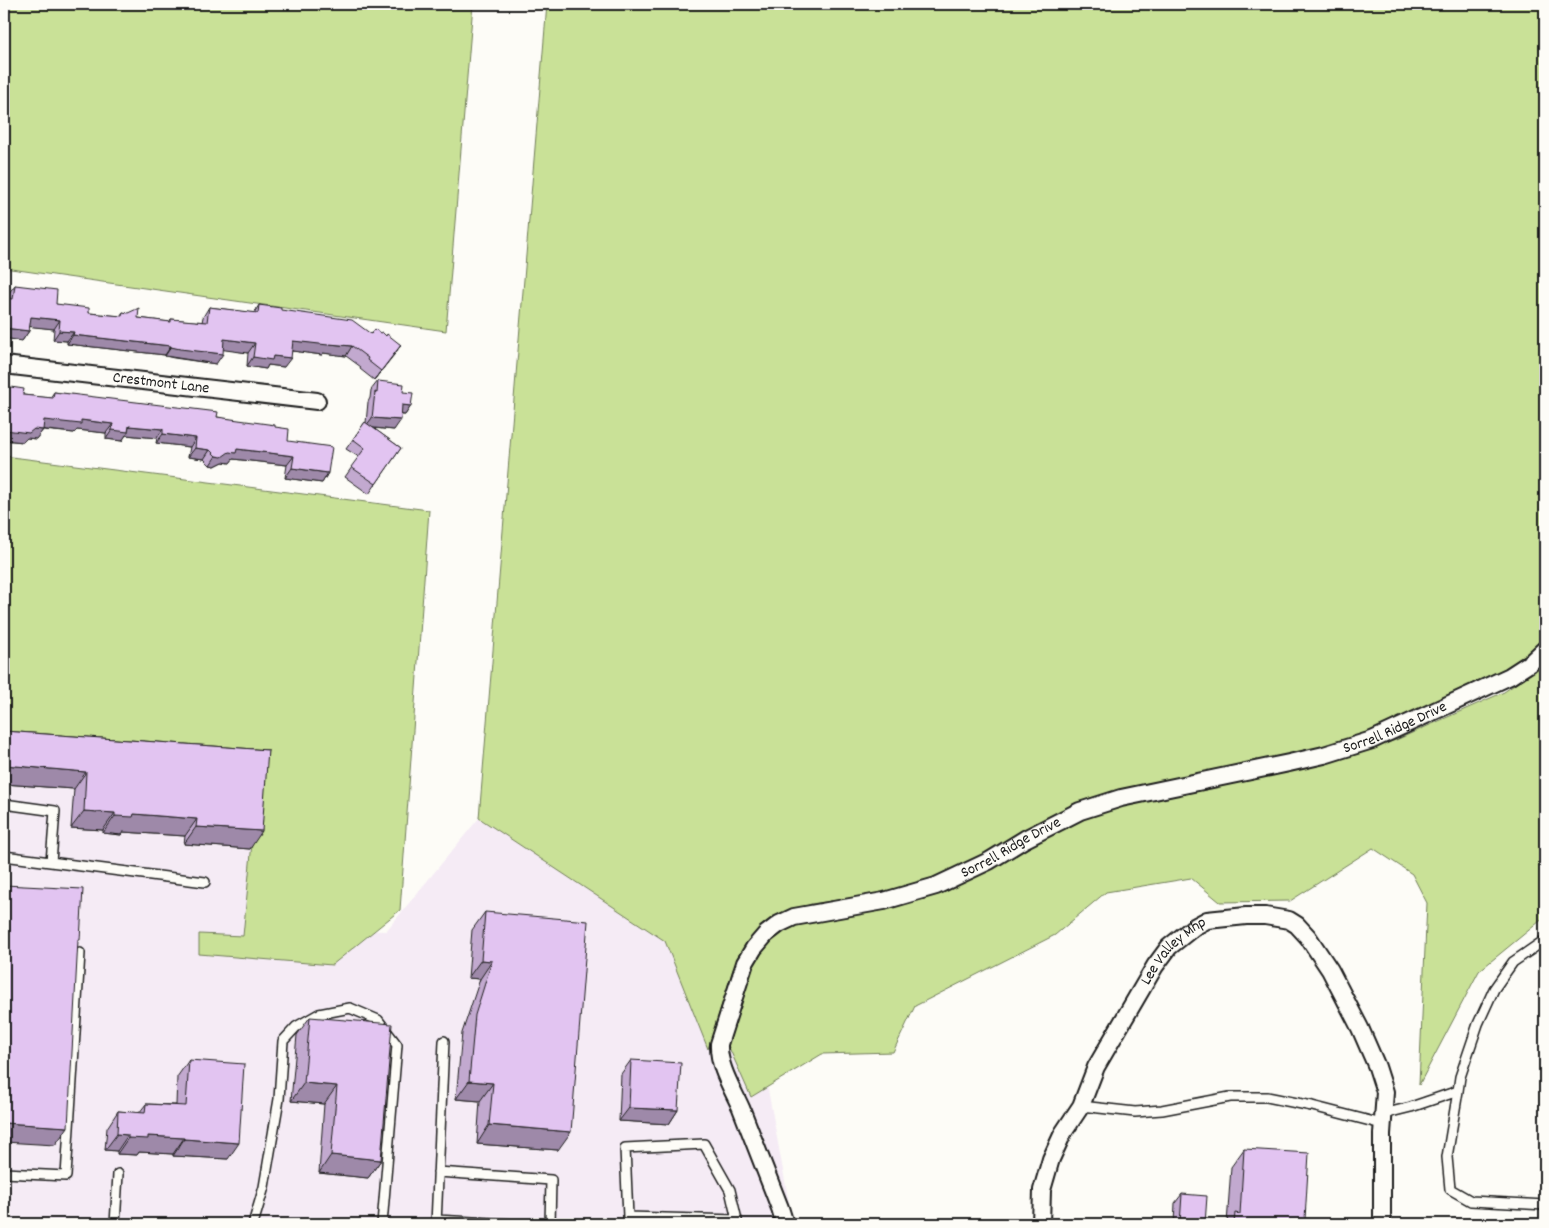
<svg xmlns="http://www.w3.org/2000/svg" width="1549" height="1228" font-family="Dekko,sans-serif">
<rect width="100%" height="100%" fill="#fdfcf7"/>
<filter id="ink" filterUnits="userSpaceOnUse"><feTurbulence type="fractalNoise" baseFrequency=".02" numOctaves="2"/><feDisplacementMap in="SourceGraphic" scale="10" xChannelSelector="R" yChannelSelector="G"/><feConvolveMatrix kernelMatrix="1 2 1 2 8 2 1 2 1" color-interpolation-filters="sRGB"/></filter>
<g filter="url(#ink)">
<path fill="#f5ebf5" d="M 4,717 L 275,739 L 266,927 L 386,931 L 479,818 L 730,885 L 793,1224 L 4,1224 Z"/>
<path fill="#c9e197" stroke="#727e5a" d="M 4,4 L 473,4 L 446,331 L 4,268 Z
M 547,4 L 1545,4 L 1545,637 L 1527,655 L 1499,675 L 1389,725 L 1323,748 L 1122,790 L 922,885 L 878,894 L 811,904 L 771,919 L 751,938 L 733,969 L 708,1049 L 665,941 L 479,818 Z
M 4,456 L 429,510 L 400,910 L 332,965 L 199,954 L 199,934 L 243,936 L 260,760 L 4,741 Z
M 1545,660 L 1545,917 L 1479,971 L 1419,1085 L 1427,903 L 1412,874 L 1373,848 L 1290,901 L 1220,902 L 1191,878 L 1106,892 L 1055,935 L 915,1006 L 893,1052 L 822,1054 L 751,1097 L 727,1043 L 757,952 L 778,931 L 815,918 L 878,908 L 1077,822 L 1124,803 L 1324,764 L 1396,740 L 1504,692 L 1536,670 Z"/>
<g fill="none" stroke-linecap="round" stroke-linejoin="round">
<defs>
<path id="service" d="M 4,804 L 55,811 L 51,862
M 4,856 L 205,882
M 1545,940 L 1513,962 L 1494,989 L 1478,1024 L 1460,1077 L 1458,1091 L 1447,1157 L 1450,1189 L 1471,1201 L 1545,1205
M 1081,1106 L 1135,1112 L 1162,1110 L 1230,1097 L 1267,1097 L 1312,1106 L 1382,1124
M 1383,1114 L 1411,1107 L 1458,1091
M 438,1172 L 551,1180 L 550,1224
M 4,1173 L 66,1176 L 80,953
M 628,1217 L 737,1220 L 730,1190 L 704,1144 L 625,1148 L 628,1217 L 628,1224
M 436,1220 L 511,1224
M 115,1224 L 118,1174
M 253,1224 L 264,1187 L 279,1099 L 283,1041 L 296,1027 L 319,1014 L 350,1008 L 378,1020 L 397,1045 L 382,1224
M 436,1224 L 444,1041"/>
<g id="minor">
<path id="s1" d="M 4,365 L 317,401"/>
<path id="s2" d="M 785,1224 L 780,1208 C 767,1175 754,1141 741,1108 C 732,1088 718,1066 719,1044 L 745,963 L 754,948 L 766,934 L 779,924 L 794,917 L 884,901 L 936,886 L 989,861 L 1025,839 L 1080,811 L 1121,798 L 1289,763 L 1324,755 L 1372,740 L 1510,676 L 1530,663 L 1545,649"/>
<path id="s3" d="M 1041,1224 L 1042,1190 L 1051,1159 L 1063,1133 L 1081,1106 L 1096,1067 L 1155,966 L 1169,947 L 1194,927 L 1207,920 L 1246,916 L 1265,916 L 1289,920 L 1297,925 L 1308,937 L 1330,970 L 1360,1028 L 1377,1067 L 1385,1092 L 1382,1134 L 1382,1224"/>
</g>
</defs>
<use href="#service" stroke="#1c1c1c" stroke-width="12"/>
<use href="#minor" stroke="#1c1c1c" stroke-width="20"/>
<use href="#service" stroke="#fdfcf7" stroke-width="9"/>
<use href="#minor" stroke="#fdfcf7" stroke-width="16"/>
</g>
<path fill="#c2a9cf" stroke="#1c1c1c" d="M 15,285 L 56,304 L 89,313 L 120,316 L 123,312 L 138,318 L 169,322 L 171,319 L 202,322 L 203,317 L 209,307 L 254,313 L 259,305 L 371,334 L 380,333 L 386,336 L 401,345 L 374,380 L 360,369 L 361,367 L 346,356 L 323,353 L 322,355 L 292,351 L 284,367 L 268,365 L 266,369 L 247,366 L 248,353 L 223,349 L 216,364 L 174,358 L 165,356 L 165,355 L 67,344 L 67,341 L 53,340 L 54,329 L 29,326 L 29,331 L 22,341 L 4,338 L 4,298 L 8,298 L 8,294 Z
M 378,381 L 411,406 L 405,415 L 401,415 L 394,430 L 373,428 L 401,448 L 369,494 L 345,477 L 359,457 L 346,449 L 365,422 L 366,423 L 368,402 L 370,398 L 371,390 Z
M 4,386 L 23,395 L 50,398 L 54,392 L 217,417 L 275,427 L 288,441 L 328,473 L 322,483 L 285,478 L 287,465 L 233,459 L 230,463 L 223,462 L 215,466 L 210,465 L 204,459 L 188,457 L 190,447 L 156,443 L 157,438 L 126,435 L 122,441 L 106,439 L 106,433 L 77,430 L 74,433 L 43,430 L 36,439 L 27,438 L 23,442 L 4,440 Z
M 4,731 L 268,750 L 250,849 L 184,844 L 185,836 L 123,832 L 121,835 L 103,833 L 103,830 L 71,828 L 74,789 L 4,784 Z
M 485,912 L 558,1150 L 477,1144 L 480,1101 L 456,1099 L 462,1033 L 480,979 L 468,978 L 472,930 Z
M 310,1017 L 381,1160 L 368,1178 L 319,1173 L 324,1104 L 291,1101 L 297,1035 Z
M 189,1060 L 228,1159 L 173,1156 L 173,1154 L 139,1152 L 137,1155 L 117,1154 L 117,1151 L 105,1150 L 107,1128 L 118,1111 L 139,1113 L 146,1104 L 176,1105 L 177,1077 Z
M 631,1060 L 678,1110 L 669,1124 L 619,1121 L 621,1074 Z
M 1244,1149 L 1305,1219 L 1309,1224 L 1227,1224 L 1231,1167 Z
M 1182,1194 L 1205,1224 L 1174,1224 L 1175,1203 Z"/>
<path fill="#9e89a9" stroke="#1c1c1c" d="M 31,317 L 60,320 L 54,329 L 24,326 Z
M 4,328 L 29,331 L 22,341 L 4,338 Z
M 59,331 L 74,332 L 67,341 L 53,340 Z
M 73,335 L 171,346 L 165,355 L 67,344 Z
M 224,339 L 255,343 L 248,353 L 218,349 Z
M 293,341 L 329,344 L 352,346 L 346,356 L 323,353 L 322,355 L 286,350 Z
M 401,345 L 394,355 L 374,380 L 381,371 Z
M 171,347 L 223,354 L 216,364 L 165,356 Z
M 273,356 L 291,358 L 284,367 L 268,365 L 266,369 L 247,366 L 253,357 Z
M 402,405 L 411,406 L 405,415 L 396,414 Z
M 372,418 L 401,420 L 394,430 L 365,427 Z
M 44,420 L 81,420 L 113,424 L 106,433 L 77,430 L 74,433 L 38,429 Z
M 129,426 L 163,429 L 157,438 L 126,435 L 122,441 L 106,439 L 112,430 Z
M 34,429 L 43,430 L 36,439 L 27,438 L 23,442 L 4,440 L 4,432 L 5,430 Z
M 163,434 L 196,438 L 190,447 L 156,443 Z
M 195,448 L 210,450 L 204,459 L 188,457 Z
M 237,449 L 294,456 L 287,465 L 233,459 L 230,463 L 223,462 L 215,466 L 210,465 L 216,456 Z
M 292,468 L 328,473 L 322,483 L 285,478 Z
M 4,765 L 86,772 L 74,789 L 4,784 Z
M 84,811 L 115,813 L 103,830 L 71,828 Z
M 134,814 L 197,819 L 185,836 L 123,832 L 121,835 L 103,833 L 115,816 Z
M 196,827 L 262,831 L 250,849 L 184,844 Z
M 481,960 L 492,961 L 480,979 L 468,978 Z
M 469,1081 L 493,1083 L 480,1101 L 456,1099 Z
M 304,1083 L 337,1086 L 324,1104 L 291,1101 Z
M 629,1108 L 678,1110 L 669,1124 L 619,1121 Z
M 4,1123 L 68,1127 L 55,1145 L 4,1142 Z
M 489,1125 L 571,1132 L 558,1150 L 477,1144 Z
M 117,1134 L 128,1135 L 117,1151 L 105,1150 Z
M 148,1136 L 184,1138 L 173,1154 L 139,1152 L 137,1155 L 117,1154 L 128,1138 Z
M 184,1139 L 239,1143 L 228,1159 L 173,1156 Z
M 331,1155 L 381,1160 L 368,1178 L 319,1173 Z"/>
<path fill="#e2c4f1" stroke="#1c1c1c" d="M 15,285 L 57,290 L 56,304 L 89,308 L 89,313 L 122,316 L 123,312 L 128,313 L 139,308 L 138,318 L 171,322 L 171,319 L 207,322 L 209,307 L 258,313 L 259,305 L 281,308 L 281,310 L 352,320 L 371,334 L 375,329 L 380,333 L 382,332 L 386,336 L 387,334 L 401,345 L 381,371 L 367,360 L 368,358 L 352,346 L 329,344 L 328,345 L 293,341 L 291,358 L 273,356 L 272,360 L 253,357 L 255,343 L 224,339 L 223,354 L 180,349 L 171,347 L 171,346 L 73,335 L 74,332 L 59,331 L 60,320 L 31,317 L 29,331 L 4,328 L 4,298 L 13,299 Z
M 378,381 L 404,384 L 403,392 L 413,393 L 411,406 L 402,405 L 401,420 L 372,418 L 375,392 L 377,393 Z
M 4,386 L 24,389 L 23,395 L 53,398 L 54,392 L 218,412 L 217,417 L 275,425 L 275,427 L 289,429 L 288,441 L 332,447 L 328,473 L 292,468 L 294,456 L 237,449 L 236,453 L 229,452 L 222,457 L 216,456 L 210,450 L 195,448 L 196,438 L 163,434 L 163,429 L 129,426 L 128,432 L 112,430 L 113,424 L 81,420 L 81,424 L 44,420 L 43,430 L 34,429 L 29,433 L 5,430 L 6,425 L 4,425 Z
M 365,422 L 401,448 L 376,484 L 351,467 L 365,448 L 353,439 Z
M 4,731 L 268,750 L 262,831 L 196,827 L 197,819 L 134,814 L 133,817 L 115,816 L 115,813 L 84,811 L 86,772 L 4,765 Z
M 4,885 L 83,889 L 80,940 L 78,940 L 68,1127 L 4,1123 Z
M 485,912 L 588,921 L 571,1132 L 489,1125 L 493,1083 L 469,1081 L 475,1015 L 492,961 L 481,960 Z
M 310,1017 L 392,1024 L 381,1160 L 331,1155 L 337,1086 L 304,1083 Z
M 189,1060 L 244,1064 L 239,1143 L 184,1139 L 184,1138 L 148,1136 L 148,1139 L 128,1138 L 128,1135 L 117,1134 L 118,1111 L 145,1113 L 146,1104 L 186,1106 Z
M 631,1060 L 681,1063 L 678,1110 L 629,1108 Z
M 1244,1149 L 1309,1153 L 1305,1219 L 1310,1219 L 1309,1224 L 1234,1224 L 1235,1213 L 1240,1214 Z
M 1182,1194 L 1207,1196 L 1205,1224 L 1180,1224 Z"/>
</g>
<g text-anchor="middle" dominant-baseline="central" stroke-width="4" stroke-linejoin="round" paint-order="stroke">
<g font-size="16" fill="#1c1c1c" stroke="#fdfcf7">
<text stroke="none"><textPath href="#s1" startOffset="158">Crestmont Lane</textPath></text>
<text stroke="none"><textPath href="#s2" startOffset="981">Sorrell Ridge Drive</textPath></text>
<text stroke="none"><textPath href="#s2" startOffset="576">Sorrell Ridge Drive</textPath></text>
<text stroke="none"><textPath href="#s3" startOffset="310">Lee Valley Mhp</textPath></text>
</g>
</g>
<rect width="1549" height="1228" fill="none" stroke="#fdfcf7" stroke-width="20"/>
<rect x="10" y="10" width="1529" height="1208" fill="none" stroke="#1c1c1c" stroke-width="2" filter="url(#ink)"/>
</svg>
